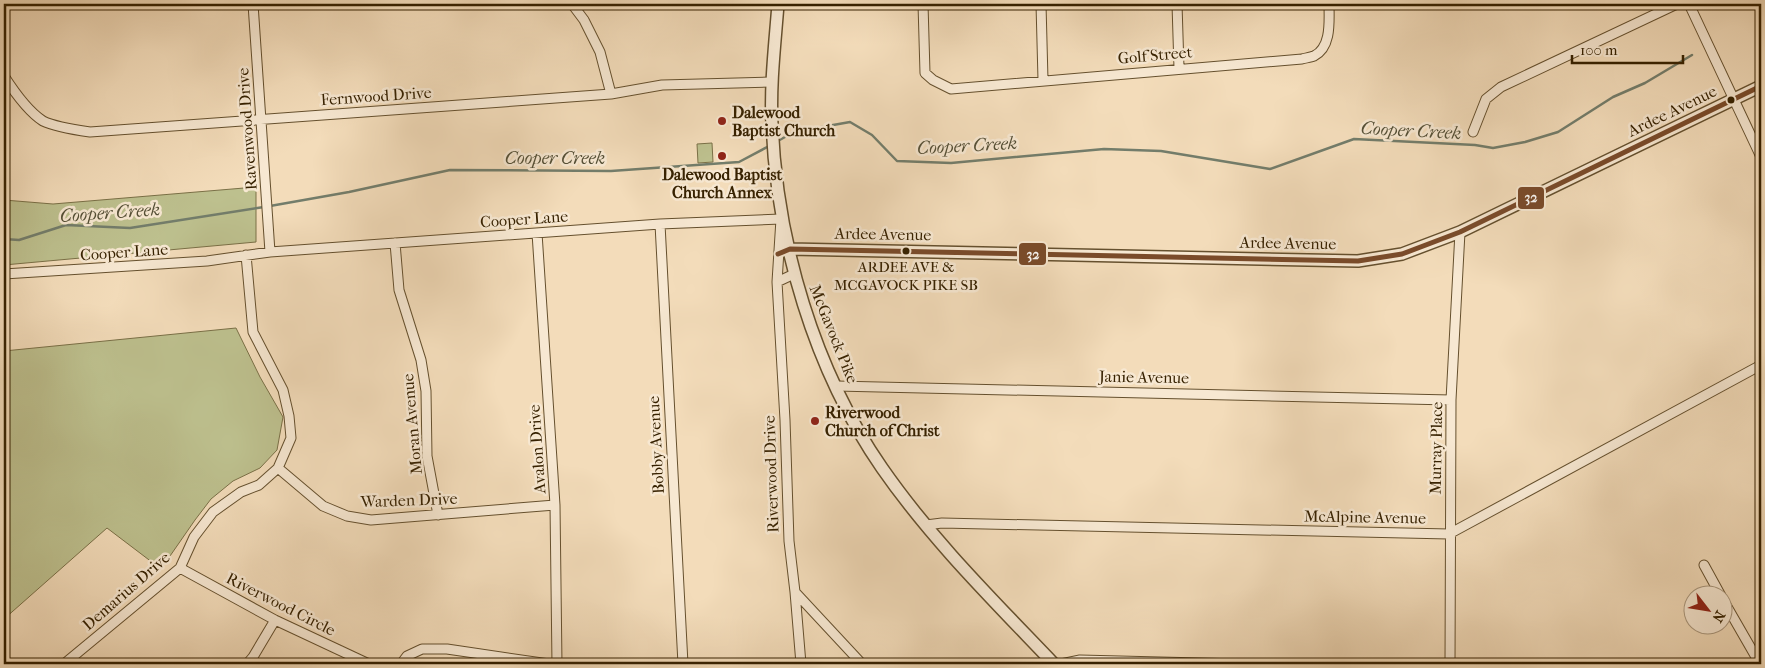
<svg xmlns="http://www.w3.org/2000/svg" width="1765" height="668" font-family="'IM FELL French Canon',serif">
<rect width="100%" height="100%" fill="#f3dcba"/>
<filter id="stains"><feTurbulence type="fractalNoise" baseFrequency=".004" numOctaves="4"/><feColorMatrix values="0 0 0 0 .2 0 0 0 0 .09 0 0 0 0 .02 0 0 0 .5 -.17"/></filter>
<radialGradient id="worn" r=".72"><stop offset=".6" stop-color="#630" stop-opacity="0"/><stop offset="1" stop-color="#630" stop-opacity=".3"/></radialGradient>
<path fill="#bdc08e" stroke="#7a7047" d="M 712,143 L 713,162 L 698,163 L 697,144 Z
M 256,187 L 256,242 L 4,265 L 4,200 L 53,204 Z
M 236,328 L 260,377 L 283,417 L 277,450 L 260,468 L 233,481 L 211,499 L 195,520 L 161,569 L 107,528 L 4,619 L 4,351 Z"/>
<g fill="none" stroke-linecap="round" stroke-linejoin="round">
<path stroke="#737d6b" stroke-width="2.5" d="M 776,142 L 794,132 L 850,122 L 872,135 L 897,161 L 951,163 L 1104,149 L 1161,151 L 1270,169 L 1354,139 L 1475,145 L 1493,148 L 1525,142 L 1558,132 L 1613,97 L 1645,83 L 1692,55
M 270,206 L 349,192 L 450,170 L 611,171 L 739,162 L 771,145
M 4,239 L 19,240 L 66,225 L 130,228 L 264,207"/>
<defs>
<path id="minor" d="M 253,4 L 270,252
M 572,4 L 584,20 L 600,52 L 611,94
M 923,4 L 925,73 L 933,80 L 951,89 L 1302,59 C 1306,58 1311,57 1314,56 C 1332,47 1329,20 1329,4
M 1041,4 L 1043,80
M 1177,4 L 1179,68
M 1689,4 L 1761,157
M 4,76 C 13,90 29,112 43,121 C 55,127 76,130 90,132 L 611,94 L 662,85 L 771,82
M 1473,132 L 1486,99 L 1501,87 L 1677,4
M 660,224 L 683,664
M 537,233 L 555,505 L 557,664
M 395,243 L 399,290 L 421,360 L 426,391 L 427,456 L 438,515
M 4,274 L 207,261 L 270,252 L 660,224 L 781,219 L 777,282 L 785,420 L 789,541 L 795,592 L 801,664
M 777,282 L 794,274
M 836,386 L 1451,400
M 278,468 L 323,506 L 347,516 L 371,520 L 555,505
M 926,525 L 942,523 L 1449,534 L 1761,365
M 1704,565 L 1721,596
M 180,568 L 275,620 L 369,664
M 795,592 L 862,664
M 1722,598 L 1760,664
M 64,664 L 180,568 L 194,537 L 213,512 L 241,492 L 259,485 L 278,468 L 291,438 L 289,416 L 283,390 L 253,332 L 246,255
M 247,664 L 253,657 L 275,620
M 401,664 L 407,656 L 422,649 L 447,649 L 549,664
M 1061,664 L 1080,660 L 1241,664
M 1450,664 L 1451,400 L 1460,232"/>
<path id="tertiary" d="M 778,4 C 775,44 770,84 772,124 C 777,243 814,370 882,468 C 932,540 994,601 1054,664
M 790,249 L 1358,261 L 1402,254 L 1460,232 L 1761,86"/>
</defs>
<use href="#minor" stroke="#65502e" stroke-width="11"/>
<use href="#tertiary" stroke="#65502e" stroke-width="14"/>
<use href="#minor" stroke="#f7e8d2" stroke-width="9"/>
<use href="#tertiary" stroke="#f7e8d2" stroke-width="11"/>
<defs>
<path id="bus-1" d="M 778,254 L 790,249 L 1358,261 L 1402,254 L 1460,232 L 1761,86"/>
</defs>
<use href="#bus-1" stroke="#f7e8d2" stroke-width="9"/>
<use href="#bus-1" stroke="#7a4b2a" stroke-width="5"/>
</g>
<g fill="#362100" stroke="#f7e8d2" stroke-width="2">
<circle cx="1731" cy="100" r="4.5"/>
<circle cx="906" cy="251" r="4.5"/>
</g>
<g fill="#8f2418" stroke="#f7e8d2" stroke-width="2">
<circle cx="722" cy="121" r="5"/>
<circle cx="722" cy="156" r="5"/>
<circle cx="815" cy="421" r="5"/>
</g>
<g text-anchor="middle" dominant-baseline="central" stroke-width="5" stroke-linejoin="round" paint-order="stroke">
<g font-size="15" fill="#362100" stroke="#f7e8d2">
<text x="906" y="267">ARDEE AVE &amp;<tspan x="906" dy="18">MCGAVOCK PIKE SB</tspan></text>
</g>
<g font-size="16" fill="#362100" stroke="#f7e8d2">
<text transform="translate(1155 55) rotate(-5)">Golf Street</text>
<text transform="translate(376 96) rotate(-4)">Fernwood Drive</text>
<text transform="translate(1672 111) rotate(-26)">Ardee Avenue</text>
<text transform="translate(247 129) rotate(-94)">Ravenwood Drive</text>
<text transform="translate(524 219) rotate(-4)">Cooper Lane</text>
<text transform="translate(883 234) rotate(1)">Ardee Avenue</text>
<text transform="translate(1288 243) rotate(1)">Ardee Avenue</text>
<text transform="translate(124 252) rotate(-4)">Cooper Lane</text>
<text transform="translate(834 334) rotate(68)">McGavock Pike</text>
<text transform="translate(1144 377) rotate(1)">Janie Avenue</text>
<text transform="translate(412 424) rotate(-95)">Moran Avenue</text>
<text transform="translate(656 445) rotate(-93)">Bobby Avenue</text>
<text transform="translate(1436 448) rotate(-89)">Murray Place</text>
<text transform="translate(537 449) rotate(-94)">Avalon Drive</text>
<text transform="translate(771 474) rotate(-92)">Riverwood Drive</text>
<text transform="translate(409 500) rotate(-2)">Warden Drive</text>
<text transform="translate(1365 517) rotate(1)">McAlpine Avenue</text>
<text transform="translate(126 591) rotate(-41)">Demarius Drive</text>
<text transform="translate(281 604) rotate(27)">Riverwood Circle</text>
</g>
<g font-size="16" font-weight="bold" fill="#362100" stroke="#f7e8d2" text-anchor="start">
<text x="732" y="112">Dalewood<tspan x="732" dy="18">Baptist Church</tspan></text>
<text x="722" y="174" text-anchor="middle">Dalewood Baptist<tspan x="722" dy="18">Church Annex</tspan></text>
<text x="825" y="412">Riverwood<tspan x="825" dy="18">Church of Christ</tspan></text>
</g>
<g font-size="18" font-style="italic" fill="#544f36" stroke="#f7e8d2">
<text transform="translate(1411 131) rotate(3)">Cooper Creek</text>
<text transform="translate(967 146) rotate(-3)">Cooper Creek</text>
<text x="555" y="158">Cooper Creek</text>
<text transform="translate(110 213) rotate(-4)">Cooper Creek</text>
</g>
</g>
<g stroke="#f7e8d2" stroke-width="2">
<rect x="1517" y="186" width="28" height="24" rx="5" fill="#7a4b2a"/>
<rect x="1018" y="242" width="29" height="24" rx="5" fill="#7a4b2a"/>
</g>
<g font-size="14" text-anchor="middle" font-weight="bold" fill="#fff">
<text x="1531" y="202">32</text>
<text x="1033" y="259">32</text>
</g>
<rect width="1765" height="668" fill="none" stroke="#f3dcba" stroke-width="20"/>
<rect x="5" y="5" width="1755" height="658" fill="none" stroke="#362100" stroke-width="2.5"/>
<rect x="10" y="10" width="1745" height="648" fill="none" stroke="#362100"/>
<g transform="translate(1708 610) rotate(121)"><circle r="24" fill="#f7e8d2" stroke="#aa987e"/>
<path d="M0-4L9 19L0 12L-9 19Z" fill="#8f2418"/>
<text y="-8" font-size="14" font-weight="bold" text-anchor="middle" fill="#362100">N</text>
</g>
<path d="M1572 55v8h111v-8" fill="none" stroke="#362100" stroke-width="2.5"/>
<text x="1580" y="55" font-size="15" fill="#362100" stroke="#f7e8d2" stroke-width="4" paint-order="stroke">100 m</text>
<rect width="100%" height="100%" filter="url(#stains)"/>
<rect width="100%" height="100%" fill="url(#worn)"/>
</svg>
